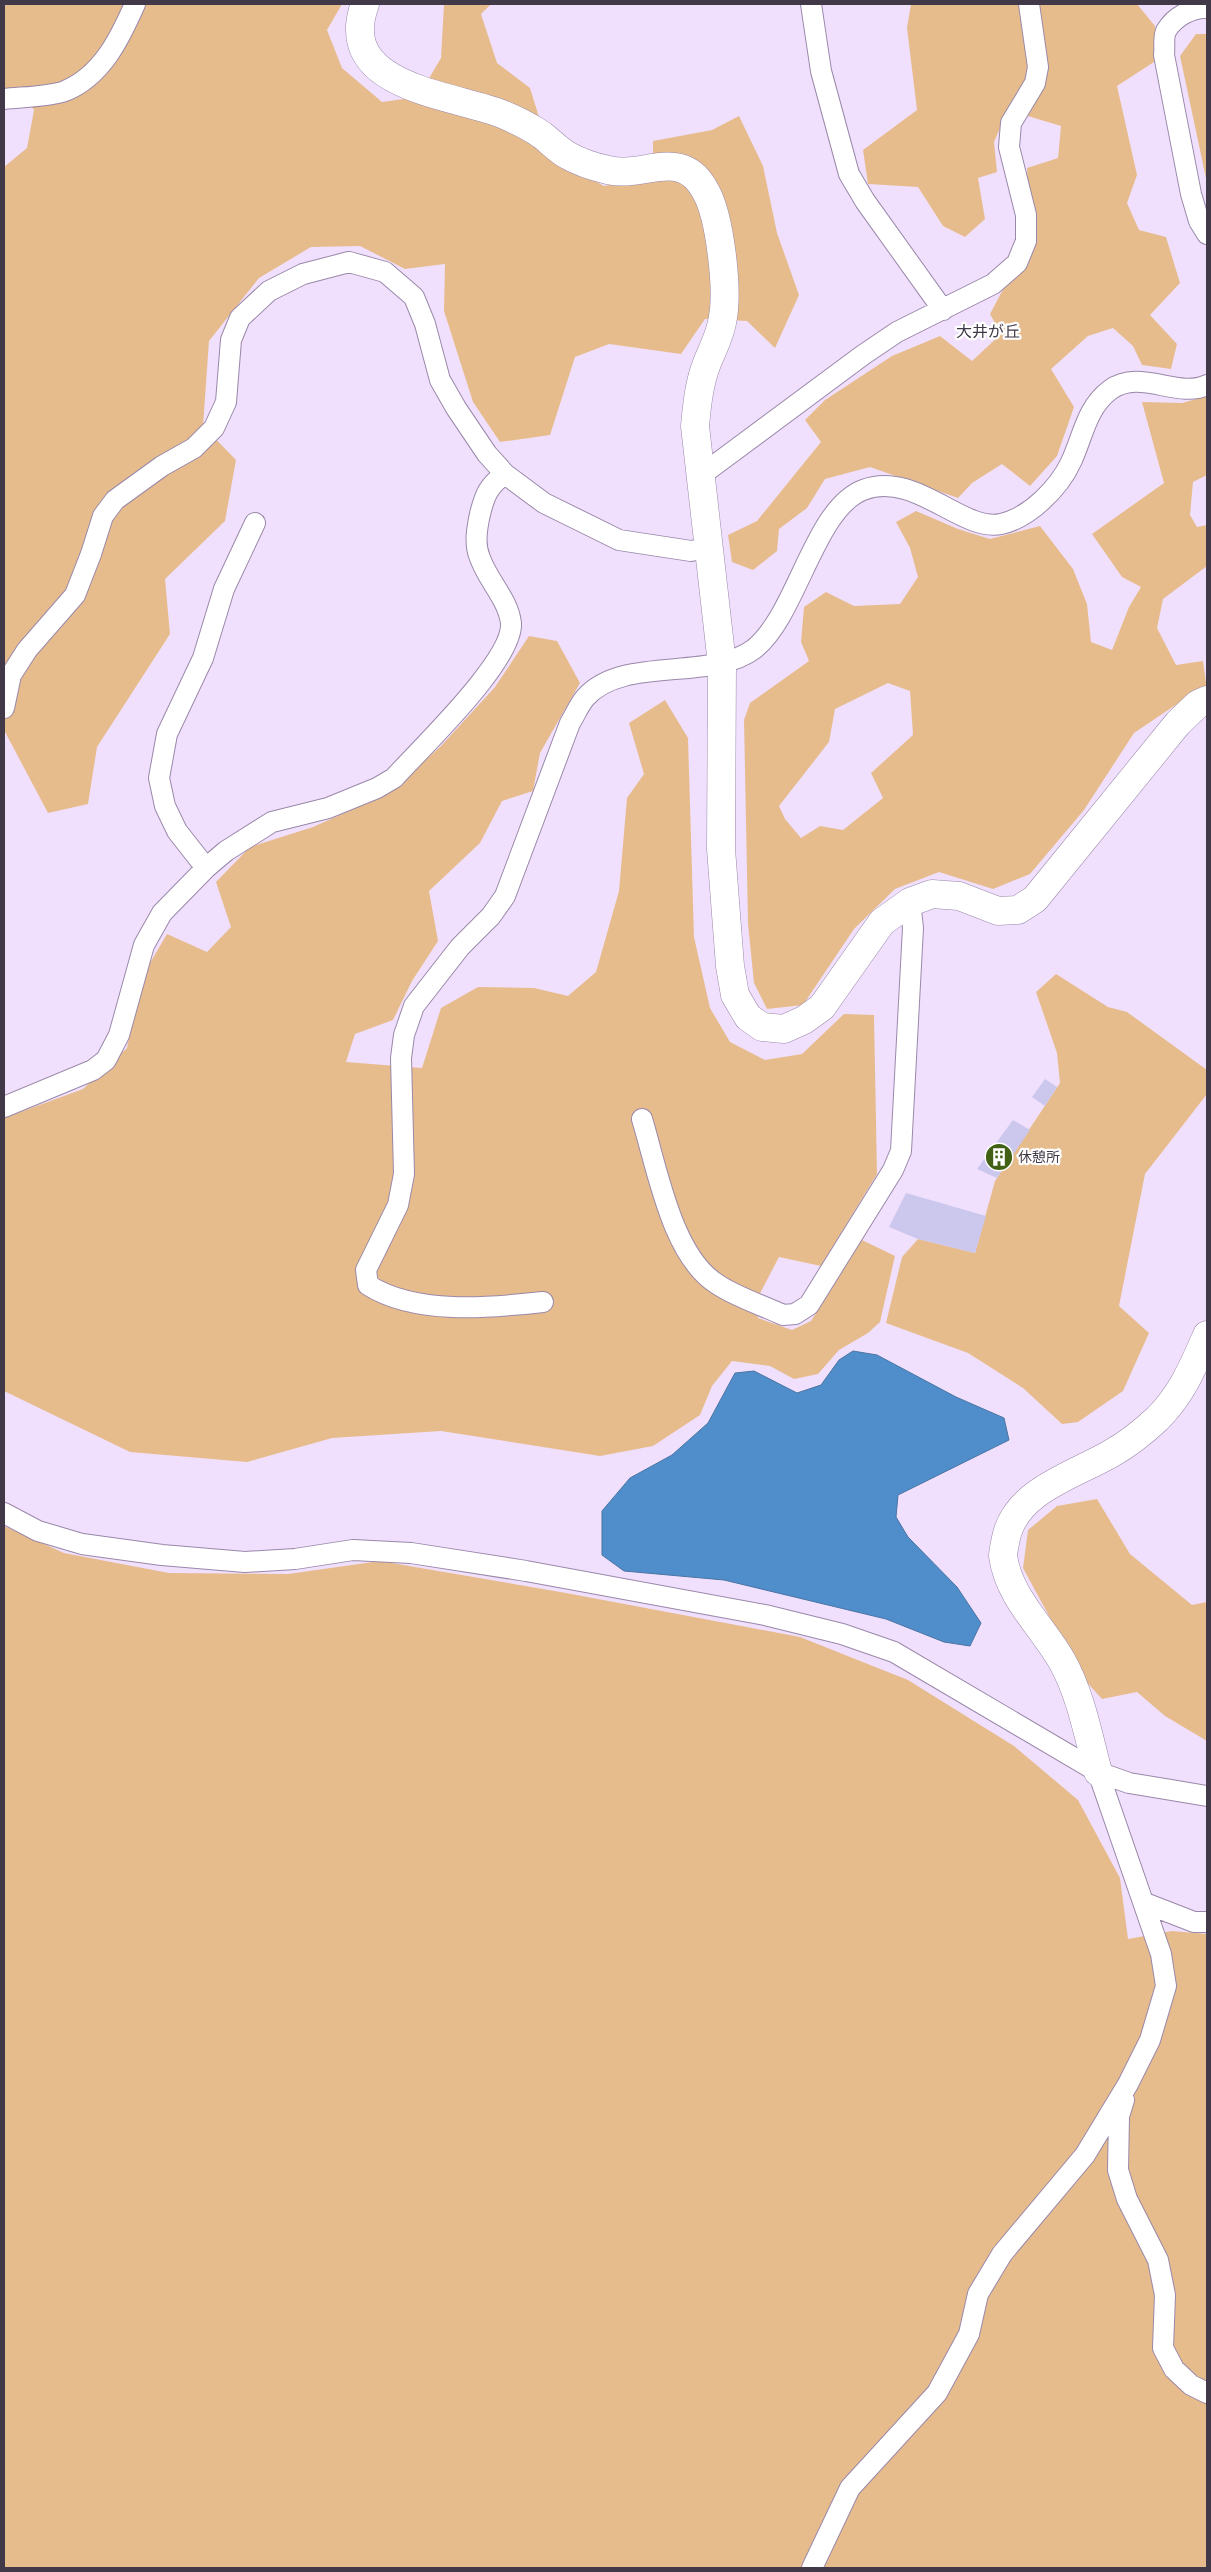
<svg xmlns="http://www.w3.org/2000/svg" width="1211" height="2572" font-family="'Times New Roman','Noto Sans JP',serif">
<rect width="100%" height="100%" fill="#f0e0fd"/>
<path fill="#e7bc8d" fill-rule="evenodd" d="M 4,4 L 342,4 L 327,30 L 342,68 L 382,102 L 418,97 L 441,58 L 444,4 L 491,4 L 481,14 L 497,63 L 530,88 L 551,156 L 604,186 L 653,178 L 653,141 L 712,130 L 739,116 L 763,166 L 777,233 L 799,295 L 775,348 L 747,321 L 705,319 L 681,354 L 609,344 L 575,357 L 550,435 L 500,442 L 473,402 L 444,311 L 445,264 L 405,269 L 360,246 L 311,247 L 259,278 L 209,341 L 203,426 L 236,460 L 225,521 L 165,579 L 170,634 L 97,747 L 88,804 L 48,813 L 4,730 L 4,167 L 27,148 L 34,110 L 17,88 L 4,89 Z
M 911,4 L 1137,4 L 1155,26 L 1154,62 L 1117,86 L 1137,175 L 1127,203 L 1139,230 L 1166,237 L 1180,283 L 1150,315 L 1177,344 L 1171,369 L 1142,365 L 1133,346 L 1113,328 L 1088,336 L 1051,369 L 1074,407 L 1057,456 L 1030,486 L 1002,464 L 972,483 L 958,498 L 870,467 L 825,479 L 807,508 L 779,529 L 777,551 L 753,570 L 732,562 L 728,535 L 757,521 L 821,442 L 805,420 L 825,400 L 892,356 L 940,336 L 972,361 L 1001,334 L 990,314 L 1007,282 L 1028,196 L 1027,168 L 1058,158 L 1061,126 L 1008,110 L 994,142 L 997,172 L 978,178 L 985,219 L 965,237 L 943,226 L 918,187 L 868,184 L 863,150 L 917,110 L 907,28 Z
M 1196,34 L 1207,34 L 1207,183 L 1180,56 Z
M 1207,396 L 1207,475 L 1193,482 L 1190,515 L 1197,527 L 1207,525 L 1207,566 L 1163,599 L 1157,628 L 1176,665 L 1203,661 L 1207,690 L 1180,702 L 1134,733 L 1084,810 L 1030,874 L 993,889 L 939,872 L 895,889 L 854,929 L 803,1005 L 767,1009 L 754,983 L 748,924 L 744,720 L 750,703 L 809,661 L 801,642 L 804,607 L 826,592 L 854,606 L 900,604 L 918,577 L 910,548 L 896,522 L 916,511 L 958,529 L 990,539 L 1040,526 L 1073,569 L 1087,604 L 1091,642 L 1112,650 L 1129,607 L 1141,587 L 1122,577 L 1092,534 L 1164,483 L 1142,402 L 1182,403 ZM 888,683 L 910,691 L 913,735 L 871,773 L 883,798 L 843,830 L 820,826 L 801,838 L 785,819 L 779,806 L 829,742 L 835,709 Z
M 529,636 L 557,641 L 580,683 L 540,753 L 533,791 L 502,801 L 480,843 L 429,891 L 438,941 L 412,981 L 393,1020 L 355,1034 L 346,1062 L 422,1068 L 441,1008 L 478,987 L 534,988 L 568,996 L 596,972 L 619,891 L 627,798 L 644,774 L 629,723 L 665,700 L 688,738 L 694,937 L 710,1008 L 730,1042 L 765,1060 L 802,1054 L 844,1014 L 874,1015 L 877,1174 L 821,1266 L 779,1257 L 756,1301 L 758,1318 L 792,1330 L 811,1321 L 862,1240 L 895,1256 L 880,1322 L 868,1333 L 839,1350 L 818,1374 L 794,1379 L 770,1366 L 732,1361 L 712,1386 L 700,1415 L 653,1446 L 600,1456 L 441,1431 L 332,1438 L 247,1462 L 130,1452 L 4,1391 L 4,1118 L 83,1089 L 127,1048 L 140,980 L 167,934 L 207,952 L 231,927 L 216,882 L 250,847 L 313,827 L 387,794 L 440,747 L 495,687 Z
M 1056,974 L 1108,1007 L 1127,1012 L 1207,1070 L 1207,1094 L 1145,1174 L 1119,1306 L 1149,1333 L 1123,1391 L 1078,1422 L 1062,1424 L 1023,1388 L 968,1353 L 886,1323 L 902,1257 L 918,1239 L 975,1253 L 995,1181 L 1060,1083 L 1057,1053 L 1036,992 Z
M 1097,1499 L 1130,1554 L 1192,1605 L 1207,1602 L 1207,1741 L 1165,1716 L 1137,1692 L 1102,1699 L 1082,1677 L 1023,1568 L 1028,1530 L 1057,1506 Z
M 4,1526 L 64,1553 L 169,1573 L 288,1574 L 380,1561 L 566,1593 L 800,1637 L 908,1680 L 1014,1746 L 1078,1800 L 1120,1878 L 1128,1939 L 1172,1931 L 1207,1934 L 1207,2568 L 4,2568 Z"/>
<path fill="#4f8ecb" stroke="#4b74a3" d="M 853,1351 L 877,1355 L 956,1397 L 1004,1418 L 1009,1440 L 898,1495 L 896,1517 L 908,1537 L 957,1587 L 981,1623 L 970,1646 L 944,1642 L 886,1619 L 724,1580 L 624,1571 L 602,1555 L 602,1511 L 630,1478 L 672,1455 L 708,1423 L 735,1373 L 754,1371 L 797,1393 L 821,1385 L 839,1360 Z"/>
<path fill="#cbc7ed" d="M 1045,1079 L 1057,1087 L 1045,1106 L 1032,1097 Z
M 1013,1120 L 1030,1130 L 997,1178 L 977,1169 Z
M 906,1193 L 986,1216 L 975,1253 L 918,1239 L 889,1227 Z"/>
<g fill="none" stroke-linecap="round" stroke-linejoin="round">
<defs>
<path id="street" d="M 811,4 L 821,71 L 849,174 L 865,201 L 943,310
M 1207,8 C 1192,7 1174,17 1166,31 C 1163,37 1165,48 1164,55 L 1191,194 L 1199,221 L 1207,234
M 4,99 C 21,97 49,97 65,91 C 102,76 120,38 135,4
M 700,476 L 863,355 L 897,332 L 993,284 L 1017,263 L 1026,241 L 1026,215 L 1009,147 L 1011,123 L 1035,83 L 1038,67 L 1029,4
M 4,708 L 11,675 L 27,650 L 75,595 L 91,554 L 103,516 L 115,500 L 162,466 L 194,448 L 214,428 L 226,402 L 231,340 L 240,318 L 269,291 L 303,274 L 349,262 L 385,272 L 414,297 L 425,324 L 440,380 L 456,408 L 487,454 L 505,474 L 544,503 L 619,540 L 691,551 L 708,548
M 206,868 L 177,831 L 165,806 L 159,778 L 167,734 L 203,658 L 224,589 L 255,523
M 4,1107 L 93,1070 L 106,1060 L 119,1035 L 144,945 L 162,913 L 206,868 L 226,851 L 272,822 L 328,808 L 377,788 L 394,778 C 420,749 514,660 511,623 C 508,599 488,581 480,558 C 474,544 477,528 480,514 C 485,494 489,485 505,474
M 642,1119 C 657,1168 672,1256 717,1284 C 736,1297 762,1305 783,1315 L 795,1314 L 809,1305 L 893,1170 L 901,1151 L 913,928 L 910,902
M 543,1302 C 489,1308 415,1315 368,1285 L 366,1270 L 398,1205 L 404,1174 L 401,1058 L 404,1035 L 414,1006 L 460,947 L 491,916 L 505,896 L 570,723 C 575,715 579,705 585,698 C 622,655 710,682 754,649 C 797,615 814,509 863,490 C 915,470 961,532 1001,524 C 1029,518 1059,488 1071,462 C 1083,437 1086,408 1110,390 C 1140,368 1177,399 1207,385
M 4,1513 L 38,1531 L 82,1544 L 162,1555 L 245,1562 L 295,1559 L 353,1550 L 411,1553 L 526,1571 L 765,1615 L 842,1634 L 894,1652 L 1098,1772 L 1129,1783 L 1207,1796
M 1145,1903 L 1194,1922 L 1207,1922
M 1124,2100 L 1119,2116 L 1118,2170 L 1127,2199 L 1158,2260 L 1165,2295 L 1163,2348 L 1174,2369 L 1191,2385 L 1207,2393
M 812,2568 L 850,2488 L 937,2393 L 969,2334 L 978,2294 L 1002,2254 L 1085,2155 L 1128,2084 L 1150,2040 L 1166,1986 L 1161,1954 L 1098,1772"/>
<path id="secondary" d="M 365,4 C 334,88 452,94 502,114 C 516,120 530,127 542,135 C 551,142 559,151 569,156 C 581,163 595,167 608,170 C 644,179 682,145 706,192 C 720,217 728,288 723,317 C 721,334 713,348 707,363 C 699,383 697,405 695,426 L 722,664 L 721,849 L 730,966 L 735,995 L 748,1017 L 762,1027 L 784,1029 L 804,1020 L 822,1007 L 882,922 L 910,902 L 932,894 L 959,896 L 998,911 L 1018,910 L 1035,899 L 1178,723 L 1198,704 L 1207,700
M 1098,1772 C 1088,1735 1081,1695 1062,1661 C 1042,1626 1009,1598 1003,1556 C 1003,1551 1005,1544 1006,1538 C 1016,1490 1075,1475 1112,1453 C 1128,1444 1143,1432 1157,1419 C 1182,1394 1193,1367 1207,1335"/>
</defs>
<use href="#street" stroke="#9a88a9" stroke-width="22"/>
<use href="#secondary" stroke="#9a88a9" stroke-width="29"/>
<use href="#street" stroke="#fff" stroke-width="20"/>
<use href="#secondary" stroke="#fff" stroke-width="28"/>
</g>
<defs>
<symbol id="building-disc" viewBox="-11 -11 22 22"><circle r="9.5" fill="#426115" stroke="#fff"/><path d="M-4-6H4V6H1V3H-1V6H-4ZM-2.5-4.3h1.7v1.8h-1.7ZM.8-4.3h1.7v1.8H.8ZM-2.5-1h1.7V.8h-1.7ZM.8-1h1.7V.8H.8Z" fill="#fff"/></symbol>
</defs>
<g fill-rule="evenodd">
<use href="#building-disc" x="983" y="1141" width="32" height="32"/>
</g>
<g text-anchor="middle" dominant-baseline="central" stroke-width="4.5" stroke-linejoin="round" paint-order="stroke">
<g font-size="14" fill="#413947" stroke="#fff" text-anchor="start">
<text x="1018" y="1157">休憩所</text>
</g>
<g font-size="16" fill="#413947" stroke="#fff">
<text x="988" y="331">大井が丘</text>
</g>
</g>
<rect width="1211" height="2572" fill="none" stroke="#413947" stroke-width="10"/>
</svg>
